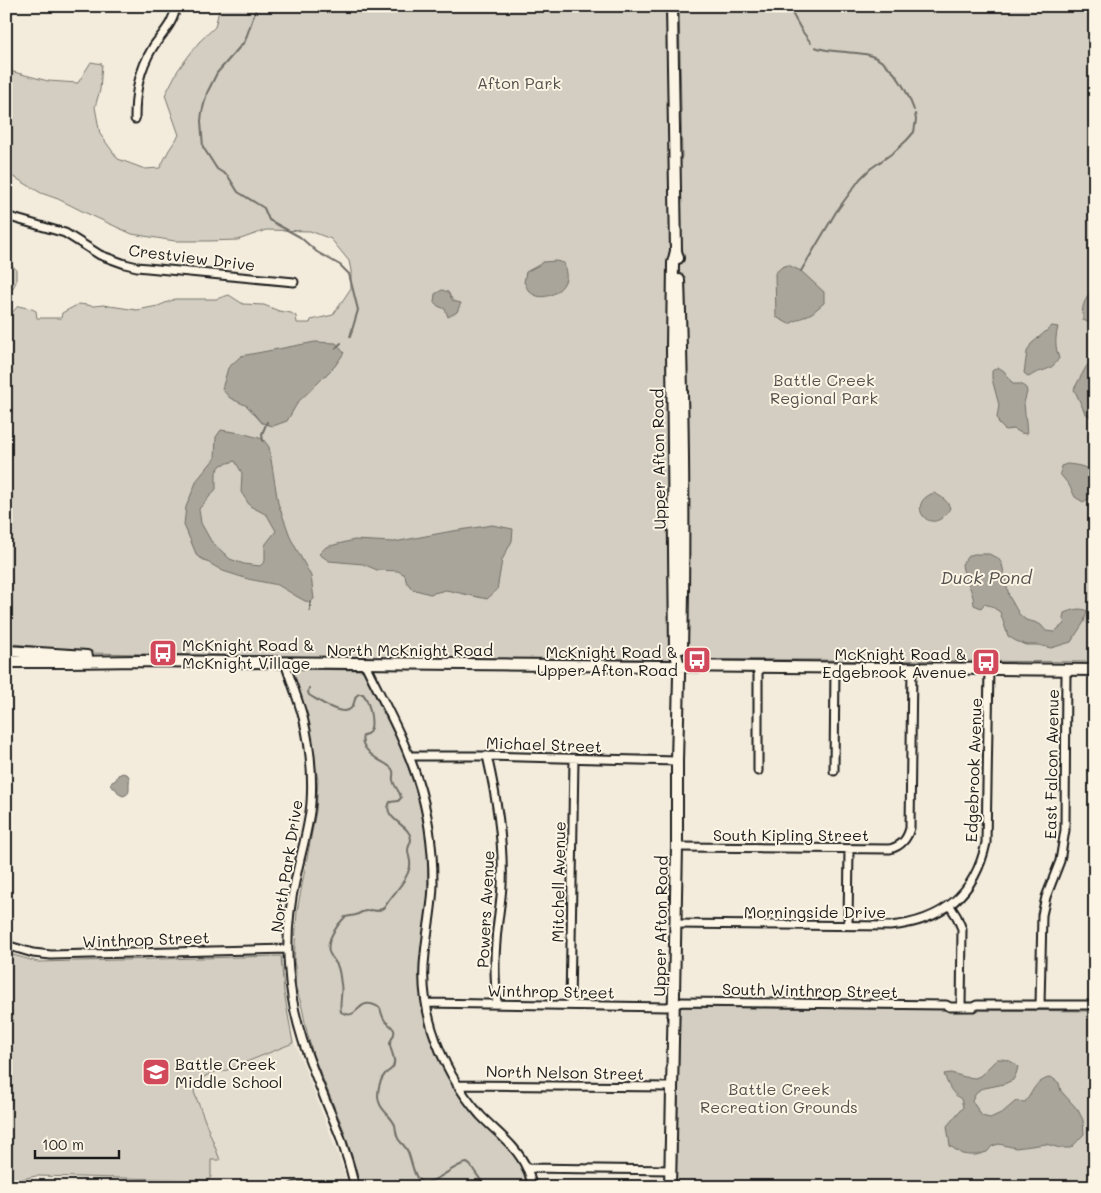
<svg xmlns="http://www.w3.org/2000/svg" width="1101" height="1193" font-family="Mali,sans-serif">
<rect width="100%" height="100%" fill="#f3ecdd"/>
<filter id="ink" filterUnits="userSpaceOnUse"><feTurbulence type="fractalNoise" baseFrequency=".02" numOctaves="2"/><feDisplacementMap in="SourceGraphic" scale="10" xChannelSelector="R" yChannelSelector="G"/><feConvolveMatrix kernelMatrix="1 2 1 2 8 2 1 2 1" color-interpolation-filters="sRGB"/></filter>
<g filter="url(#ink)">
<path fill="#e3ddcf" d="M 280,957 L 287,1007 L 294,1041 L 338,1154 L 347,1182 L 6,1176 L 38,963 Z"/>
<path fill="#d3cec1" stroke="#78756e" d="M 220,6 L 665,6 L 667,31 L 669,156 L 682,157 L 679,6 L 1095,6 L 1095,662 L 818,660 L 361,658 L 88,653 L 6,643 L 6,315 L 11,314 L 18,306 L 32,309 L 36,311 L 37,318 L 61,318 L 62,313 L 79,304 L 94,306 L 103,305 L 137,310 L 158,306 L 175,299 L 216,299 L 229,295 L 243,304 L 264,305 L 279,311 L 291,313 L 296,316 L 297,323 L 310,323 L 311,320 L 333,315 L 351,288 L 351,271 L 349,261 L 331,239 L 310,231 L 266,230 L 238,240 L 209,241 L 175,241 L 132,234 L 84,212 L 58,199 L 41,193 L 14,177 L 6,177 L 6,70 L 48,81 L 78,83 L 91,62 L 102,64 L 100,90 L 95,107 L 100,134 L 118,159 L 145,169 L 160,168 L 169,150 L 179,135 L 165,95 L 178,70 L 199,42 L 215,27 Z
M 6,260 L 16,269 L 16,282 L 6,301 Z
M 296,669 L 361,670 L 364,672 L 407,758 L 419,797 L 427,838 L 428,868 L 428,897 L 422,949 L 421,980 L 425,1013 L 436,1052 L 457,1092 L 484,1125 L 510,1149 L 524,1171 L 528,1187 L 360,1187 L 356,1169 L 343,1128 L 313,1055 L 307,1032 L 301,1003 L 295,986 L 296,972 L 294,961 L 297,911 L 316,811 L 318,780 L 304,709 L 293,674 L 294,670 Z
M 6,953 L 38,962 L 281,956 L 284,992 L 293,1043 L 222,1072 L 221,1070 C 208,1075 196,1077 194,1092 L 220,1160 L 211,1160 L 211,1177 L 208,1180 L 36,1176 L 17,1180 L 6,1180 Z
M 680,1007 L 1095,1011 L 1095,1187 L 676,1187 Z"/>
<path fill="#aaa59b" stroke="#716e68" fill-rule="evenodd" d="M 556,261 L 564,263 C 565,268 567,275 566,279 C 562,293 542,303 530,292 C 527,290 526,285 524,282 L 526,272 L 539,265 L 543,262 Z
M 788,265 L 801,271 L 824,292 L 824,303 L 812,313 L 789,324 L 776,317 L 775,273 L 782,267 Z
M 1094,284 L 1095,284 L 1095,325 L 1083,320 C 1080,301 1088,300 1094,284 Z
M 442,290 L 448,292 L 453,301 L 461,303 L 457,312 L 448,317 L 445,309 L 438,306 L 434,302 L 435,294 Z
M 1052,326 L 1058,327 C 1055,338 1055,347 1059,358 C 1051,373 1041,368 1029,377 L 1024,373 L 1027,352 L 1031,344 Z
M 315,342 L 336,343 L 344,353 L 335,366 L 317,384 L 298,402 L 287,421 L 273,426 L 262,423 L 247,406 L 230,398 L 222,389 L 228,368 L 241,356 Z
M 1095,356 L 1095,420 L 1085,413 L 1074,389 L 1086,367 Z
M 998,367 L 1004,371 L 1013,384 L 1021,384 L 1026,388 L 1027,392 L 1024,403 L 1027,434 L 1021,433 L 1014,429 L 1005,430 L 999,424 L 997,417 L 999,405 L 992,379 L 992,371 Z
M 221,430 L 241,433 L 263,439 L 269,447 L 278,503 L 291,539 L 311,576 L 314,599 L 310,602 L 305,601 L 296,596 L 278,585 L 248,579 L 223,571 L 197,556 L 184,525 L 186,507 L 197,480 L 215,458 L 216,437 ZM 235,461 L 242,473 L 241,492 L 250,506 L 267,515 L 276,531 L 265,545 L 265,561 L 260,566 L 244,564 L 230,559 L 211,541 L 201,523 L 199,509 L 216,489 L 216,472 L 221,465 Z
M 1067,464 C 1077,465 1090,466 1095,477 C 1096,481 1095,489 1095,493 L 1090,498 L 1083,502 L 1075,497 L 1069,485 L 1060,474 L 1061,466 Z
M 934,493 C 942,497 947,500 950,508 C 932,541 903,503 934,493 Z
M 492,525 L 513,529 L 512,541 L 502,560 L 497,590 L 487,599 L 446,590 L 430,594 L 412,589 L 406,581 L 405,575 L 398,571 L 377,570 L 363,564 L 329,561 L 319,554 L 326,547 L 354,540 L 394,542 L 447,532 Z
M 974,554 L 989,554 L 998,558 L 1002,564 L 1009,596 L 1019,614 L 1026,620 L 1034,622 L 1041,625 L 1046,631 L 1054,632 L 1065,623 L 1063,619 L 1064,613 C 1072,610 1080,607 1087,611 L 1084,622 L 1071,642 L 1051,648 L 1038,645 L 1027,645 L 1016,641 L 1008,636 L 1000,612 L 991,606 L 984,604 L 981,608 L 974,605 C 974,590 963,578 962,564 L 968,556 Z
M 123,773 L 128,775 C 130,779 129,781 129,785 C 129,791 130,794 123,796 L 119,794 L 116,789 L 112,787 L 110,785 L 112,782 L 116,780 L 118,775 Z
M 997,1059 C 1006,1059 1011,1060 1018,1067 L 1016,1074 L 1013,1080 L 1004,1084 L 980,1089 L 975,1095 L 972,1101 L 982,1116 L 990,1118 L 1003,1112 L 1016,1101 L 1025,1102 C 1035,1089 1033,1083 1051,1077 L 1059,1083 L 1061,1091 L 1078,1110 L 1083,1120 L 1084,1134 L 1071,1148 L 1060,1148 L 1046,1144 L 1016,1148 L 999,1144 L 992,1146 L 987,1152 L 976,1155 L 969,1155 L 962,1154 L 950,1146 L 947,1126 L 963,1107 L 961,1099 C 951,1093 948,1085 944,1074 L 951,1073 L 965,1077 L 975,1078 L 980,1076 Z"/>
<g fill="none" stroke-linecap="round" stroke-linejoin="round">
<path stroke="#716e68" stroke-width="2" d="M 257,6 L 245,41 L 217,73 L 207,93 L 202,112 L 201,121 L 203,147 L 217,169 L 228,176 L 238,192 L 264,208 L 269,220 L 300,237 L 317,252 L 340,265 L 349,274 L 358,310 L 350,337
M 788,6 L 802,31 L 811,43
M 815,47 C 825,51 835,51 846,52 C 853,53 861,53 869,55 C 893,63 906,88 914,110
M 801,271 L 836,212 L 860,179 L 870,169 L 894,152 L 907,140 L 914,132 L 916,120 L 915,114
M 336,348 L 341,343
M 263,441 L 262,434 L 267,422
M 310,602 L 310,610
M 309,688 L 308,692 L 309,695 C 318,700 344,719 352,707 C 354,704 355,699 356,696 L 359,694 L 363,694 C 369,701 374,723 370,731 C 368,734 366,734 363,736 C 360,744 369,754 376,758 C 381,762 388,764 392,769 C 395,773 392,776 393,780 C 394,788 400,790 401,798 L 398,801 L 390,802 C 381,819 410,824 411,839 C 411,843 408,846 408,850 C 408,856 411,860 410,866 C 407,882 392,894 384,908 L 377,911 L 370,910 L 362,912 L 356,915 L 345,917 C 337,925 326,940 329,952 C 331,957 335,961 337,965 C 340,971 340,978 341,984 C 343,993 339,1002 341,1012 C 360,1023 356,993 380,1008 C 381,1011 382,1016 384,1019 C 386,1024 391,1024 394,1030 C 396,1036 390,1038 390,1044 C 390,1051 397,1059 393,1067 C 391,1070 387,1072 385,1074 C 380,1080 378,1089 378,1096 C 378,1109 390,1114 395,1125 C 396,1130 396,1136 399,1140 C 402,1144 406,1147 408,1152 C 411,1158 414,1181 422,1182 C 435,1185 454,1164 467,1163 C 472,1165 472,1168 475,1172 C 479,1178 482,1180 484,1187"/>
<defs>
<path id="street" d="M 135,119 C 135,93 139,70 153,47 C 162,34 174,23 176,6
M 6,216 L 65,233 L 100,255 L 125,264 L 137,267 L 294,282
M 285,663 C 291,681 298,699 303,717 C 310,745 313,773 311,803 C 309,828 301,852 296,877 C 289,908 286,940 289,971 C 293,1032 318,1080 340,1136 C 346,1153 351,1170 355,1187
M 365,664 C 383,701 404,738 417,778 C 428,811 433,847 433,882 C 433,906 427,930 425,954 C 422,978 425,1006 432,1029 C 442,1061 458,1090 480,1115 C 496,1132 517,1146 527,1169 C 530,1174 531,1181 532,1187
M 409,756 L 487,756 L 677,761
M 487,756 C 497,799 504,841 502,885 C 501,904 497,923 496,942 C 494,963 495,983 497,1003
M 758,771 L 758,667
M 834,771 L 835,667
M 677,847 L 890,849 C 901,846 907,840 910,828 L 912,668
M 950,906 L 957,917 L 962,929 L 961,1007
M 675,924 L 890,926 C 942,921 975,895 986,843 L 989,669
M 848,925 L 849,849
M 6,945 L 33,953 L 51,955 L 288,949
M 427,1003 L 667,1007 L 682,1002 L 946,1005 L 950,1007 L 973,1007 L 977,1005 L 1095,1005
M 570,1005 L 574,759
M 1040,1005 L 1042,915 L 1046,897 L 1060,861 L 1065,830 L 1066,670
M 457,1085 L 672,1087
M 527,1168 L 671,1170
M 293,1187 L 297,1186 L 354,1187"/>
<path id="secondary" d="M 672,6 L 676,251 L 678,258
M 679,280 C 683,402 685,525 682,648
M 6,651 L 87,656
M 6,662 L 67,662 L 140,661 L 1095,670
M 670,1187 L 677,847 L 677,761 L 679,676 L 679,666 L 675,650 L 672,349 L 673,263 L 676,251"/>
</defs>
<use href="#street" stroke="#1c1c1c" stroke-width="11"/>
<use href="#secondary" stroke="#1c1c1c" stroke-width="14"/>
<use href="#street" stroke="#fcf5e5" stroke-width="7"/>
<use href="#secondary" stroke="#fcf5e5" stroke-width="10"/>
</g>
</g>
<defs>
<symbol id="bus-square" viewBox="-11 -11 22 22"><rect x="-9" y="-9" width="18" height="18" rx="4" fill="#d1495b" stroke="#fcf5e5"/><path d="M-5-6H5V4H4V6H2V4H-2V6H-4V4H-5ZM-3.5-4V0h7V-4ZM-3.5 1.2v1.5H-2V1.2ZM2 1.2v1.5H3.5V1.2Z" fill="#fff"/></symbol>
<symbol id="school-square" viewBox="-11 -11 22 22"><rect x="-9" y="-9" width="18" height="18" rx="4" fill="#d1495b" stroke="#fcf5e5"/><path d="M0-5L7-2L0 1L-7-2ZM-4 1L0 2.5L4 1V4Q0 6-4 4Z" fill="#fff"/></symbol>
</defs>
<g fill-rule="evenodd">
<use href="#bus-square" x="147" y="637" width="32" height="32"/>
<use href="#bus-square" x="681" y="644" width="32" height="32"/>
<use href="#bus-square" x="970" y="646" width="32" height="32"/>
<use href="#school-square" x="140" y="1056" width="32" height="32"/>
</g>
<g text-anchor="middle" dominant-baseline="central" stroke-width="4" stroke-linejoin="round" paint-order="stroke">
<g font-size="16" fill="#53514e" stroke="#fcf5e5">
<text x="519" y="82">Afton Park</text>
<text x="824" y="379">Battle Creek<tspan x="824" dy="18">Regional Park</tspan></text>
<text x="779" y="1088">Battle Creek<tspan x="779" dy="18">Recreation Grounds</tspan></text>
</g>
<g font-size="16" fill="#1c1c1c" stroke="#fcf5e5">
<text transform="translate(192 257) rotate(7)">Crestview Drive</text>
<text transform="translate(658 459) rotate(-91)">Upper Afton Road</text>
<text x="410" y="649">North McKnight Road</text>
<text transform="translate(544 744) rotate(2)">Michael Street</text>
<text transform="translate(1051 764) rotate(-89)">East Falcon Avenue</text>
<text transform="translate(973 770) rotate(-88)">Edgebrook Avenue</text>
<text x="791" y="834">South Kipling Street</text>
<text transform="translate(286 866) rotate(-81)">North Park Drive</text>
<text transform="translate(558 882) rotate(-89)">Mitchell Avenue</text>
<text transform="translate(485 909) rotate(-87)">Powers Avenue</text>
<text x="815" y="911">Morningside Drive</text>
<text transform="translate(660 926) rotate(-89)">Upper Afton Road</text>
<text transform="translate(146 939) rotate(-2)">Winthrop Street</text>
<text transform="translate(810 990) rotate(1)">South Winthrop Street</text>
<text transform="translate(551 991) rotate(1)">Winthrop Street</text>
<text transform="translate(565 1072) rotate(1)">North Nelson Street</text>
</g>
<g font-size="16" fill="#1c1c1c" stroke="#fcf5e5" text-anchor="start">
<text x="182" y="644">McKnight Road &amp;<tspan x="182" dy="18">McKnight Village</tspan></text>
<text x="678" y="651" text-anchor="end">McKnight Road &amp;<tspan x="678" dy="18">Upper Afton Road</tspan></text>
<text x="967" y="653" text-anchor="end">McKnight Road &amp;<tspan x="967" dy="18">Edgebrook Avenue</tspan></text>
<text x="175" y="1063">Battle Creek<tspan x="175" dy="18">Middle School</tspan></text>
</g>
<g font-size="18" font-style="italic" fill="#55534f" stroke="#fcf5e5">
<text x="986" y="577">Duck Pond</text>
</g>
</g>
<rect width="1101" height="1193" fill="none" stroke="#fcf5e5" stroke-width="25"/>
<rect x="12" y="12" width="1076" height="1168" fill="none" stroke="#1c1c1c" stroke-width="2" filter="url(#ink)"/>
<path d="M35 1150v8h84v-8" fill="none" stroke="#1c1c1c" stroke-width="2.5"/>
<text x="42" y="1150" font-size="15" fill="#1c1c1c" stroke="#fcf5e5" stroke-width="4" paint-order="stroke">100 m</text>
</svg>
